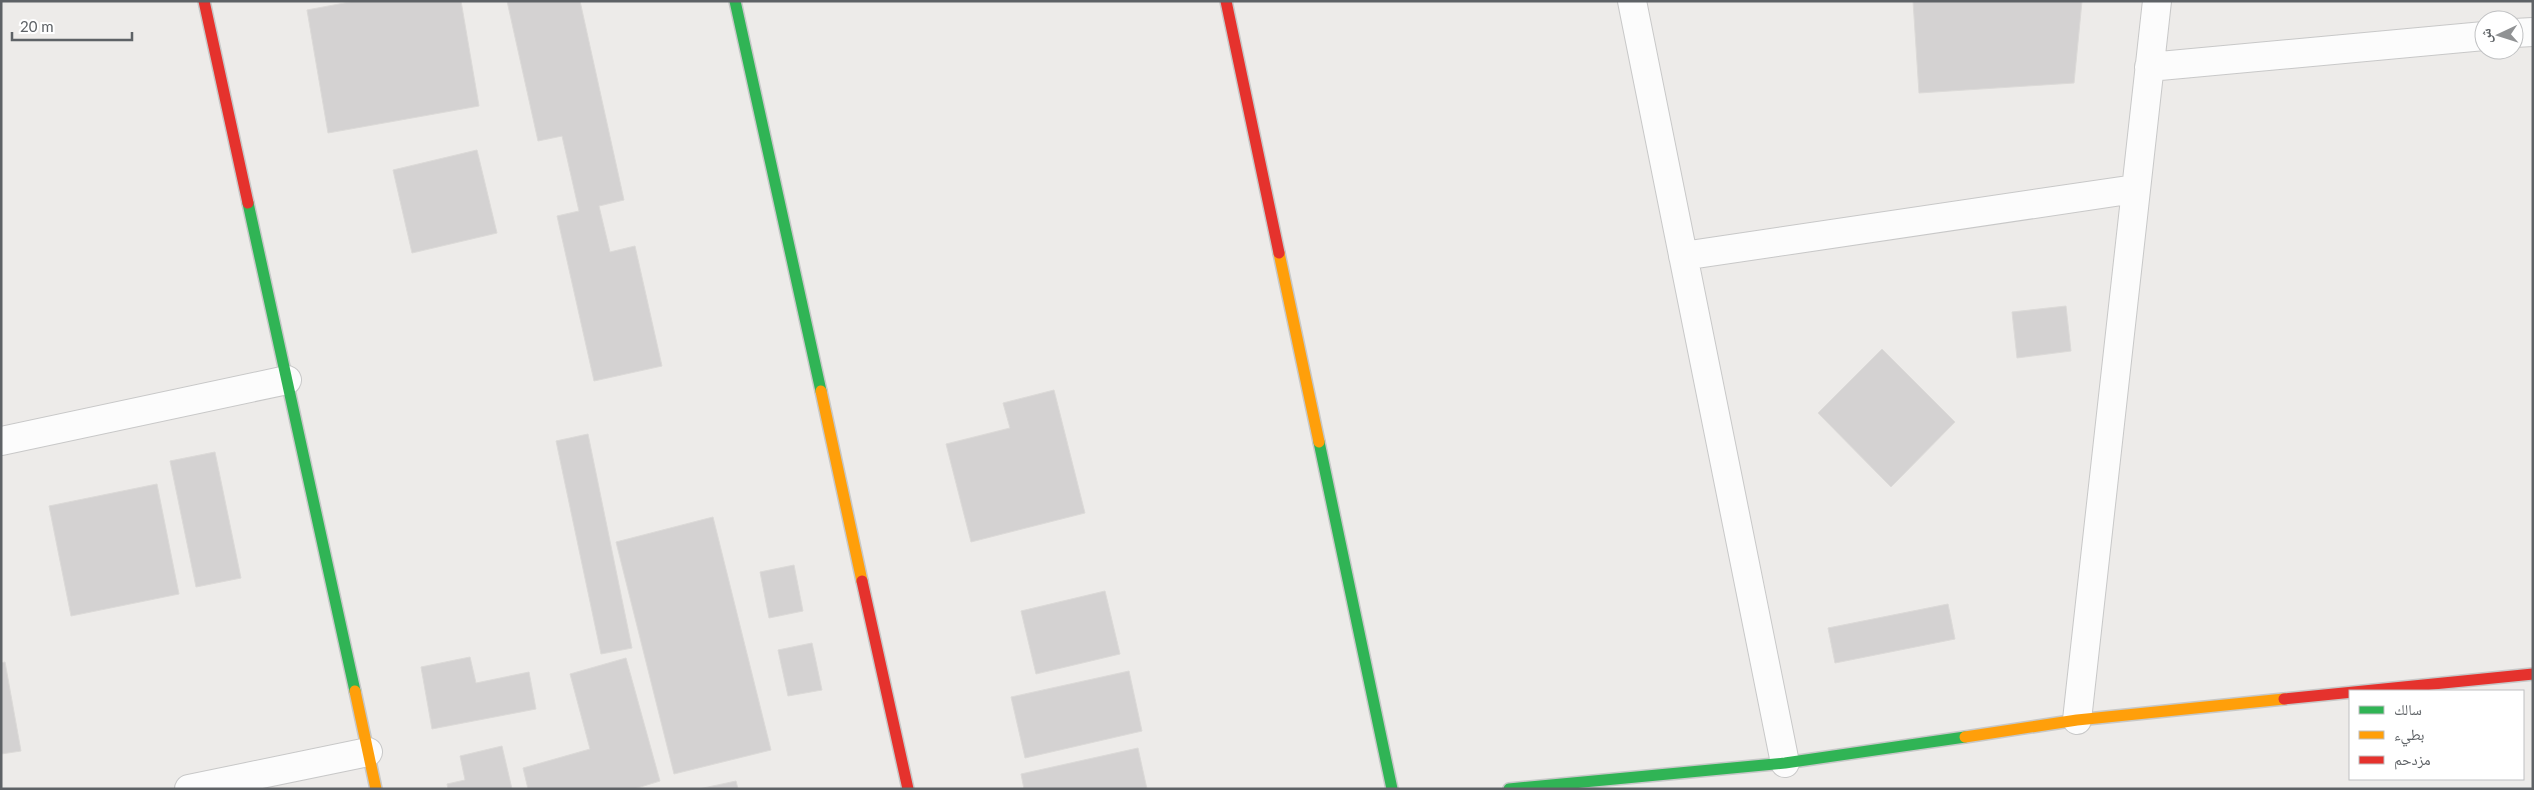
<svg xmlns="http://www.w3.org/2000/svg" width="2534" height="790" font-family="Lato,'Noto Naskh Arabic',sans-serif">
<rect width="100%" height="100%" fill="#edebe9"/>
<path fill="#d4d2d2" stroke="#dcdad8" d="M 355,1 L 461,1 L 479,106 L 328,133 L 307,10 Z
M 507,1 L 580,1 L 624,200 L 599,206 L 610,252 L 635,246 L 662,366 L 594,381 L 557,216 L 579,211 L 562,136 L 538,141 Z
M 1913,1 L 2082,1 L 2074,83 L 1919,93 Z
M 477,150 L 497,233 L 412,253 L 393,170 Z
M 2066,306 L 2071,351 L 2017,358 L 2012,312 Z
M 1882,349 L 1955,422 L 1891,487 L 1818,413 Z
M 1054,390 L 1085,513 L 971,542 L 946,444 L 1010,428 L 1003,403 Z
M 588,434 L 632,648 L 601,654 L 556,441 Z
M 215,452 L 241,578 L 196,587 L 170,461 Z
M 157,484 L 179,594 L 71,616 L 49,506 Z
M 713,517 L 771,750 L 674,774 L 616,542 Z
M 794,565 L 803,611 L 769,618 L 760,572 Z
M 1105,591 L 1120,654 L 1036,674 L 1021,611 Z
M 1948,604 L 1955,639 L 1835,663 L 1828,628 Z
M 812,643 L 822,690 L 788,696 L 778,650 Z
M 470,657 L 476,683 L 529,672 L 536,709 L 432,729 L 421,667 Z
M 626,658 L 660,781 L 634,789 L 528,789 L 523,768 L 590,749 L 570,674 Z
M 5,662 L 21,751 L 1,754 L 1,663 Z
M 1129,671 L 1142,731 L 1025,758 L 1011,697 Z
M 502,746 L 512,789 L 448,789 L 447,784 L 465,780 L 460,756 Z
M 1138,748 L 1147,789 L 1024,789 L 1021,774 Z
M 736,781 L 738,789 L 699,789 Z"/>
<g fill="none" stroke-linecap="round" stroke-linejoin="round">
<defs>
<path id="street" d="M 1632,1 L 1785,763
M 2514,33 L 2533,32
M 2149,67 L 2484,36
M 1683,256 L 2135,189
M 1,441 L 287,380
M 2077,720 L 2157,1
M 189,789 L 368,752"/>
<path id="fast" d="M 735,1 L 821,391
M 248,203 L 355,691
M 1319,442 L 1392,789
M 1509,789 L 1785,763 L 1965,737"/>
<path id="slow" d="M 1279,253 L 1319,442
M 821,391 L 862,581
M 355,691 L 376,789
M 1965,737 L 2077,720 L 2284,699"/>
<path id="jam" d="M 204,1 L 248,203
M 1226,1 L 1279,253
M 862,581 L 908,789
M 2284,699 L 2533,674"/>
</defs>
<use href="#street" stroke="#c8c8c8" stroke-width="30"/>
<use href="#fast" stroke="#c7c8c8" stroke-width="14"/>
<use href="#slow" stroke="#c7c8c8" stroke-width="14"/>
<use href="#jam" stroke="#c7c8c8" stroke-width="14"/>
<use href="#street" stroke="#fcfcfc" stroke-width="28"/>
<use href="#fast" stroke="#30b455" stroke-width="11"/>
<use href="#slow" stroke="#ff9f0a" stroke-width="11"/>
<use href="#jam" stroke="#e5322d" stroke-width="11"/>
</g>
<rect width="2534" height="790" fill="none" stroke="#5e6266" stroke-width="5"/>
<rect x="2349" y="690" width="175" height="90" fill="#ffffff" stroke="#bfc0c2"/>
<rect x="2359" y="706" width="25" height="8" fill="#30b455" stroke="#bfc0c2"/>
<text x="2394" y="715" font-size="15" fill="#5e6266">سالك</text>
<rect x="2359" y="731" width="25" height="8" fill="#ff9f0a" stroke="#bfc0c2"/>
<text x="2394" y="740" font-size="15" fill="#5e6266">بطيء</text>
<rect x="2359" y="756" width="25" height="8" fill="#e5322d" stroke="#bfc0c2"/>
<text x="2394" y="765" font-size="15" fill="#5e6266">مزدحم</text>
<g transform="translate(2499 35) rotate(266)"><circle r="24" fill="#ffffff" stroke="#bfc0c2"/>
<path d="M0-4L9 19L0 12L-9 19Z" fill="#909294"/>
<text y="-8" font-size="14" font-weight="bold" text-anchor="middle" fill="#5e6266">ش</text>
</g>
<path d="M12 32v8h120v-8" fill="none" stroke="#5e6266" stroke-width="2.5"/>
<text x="20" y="32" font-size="15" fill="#5e6266" stroke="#ffffff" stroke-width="4" paint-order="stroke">20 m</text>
</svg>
